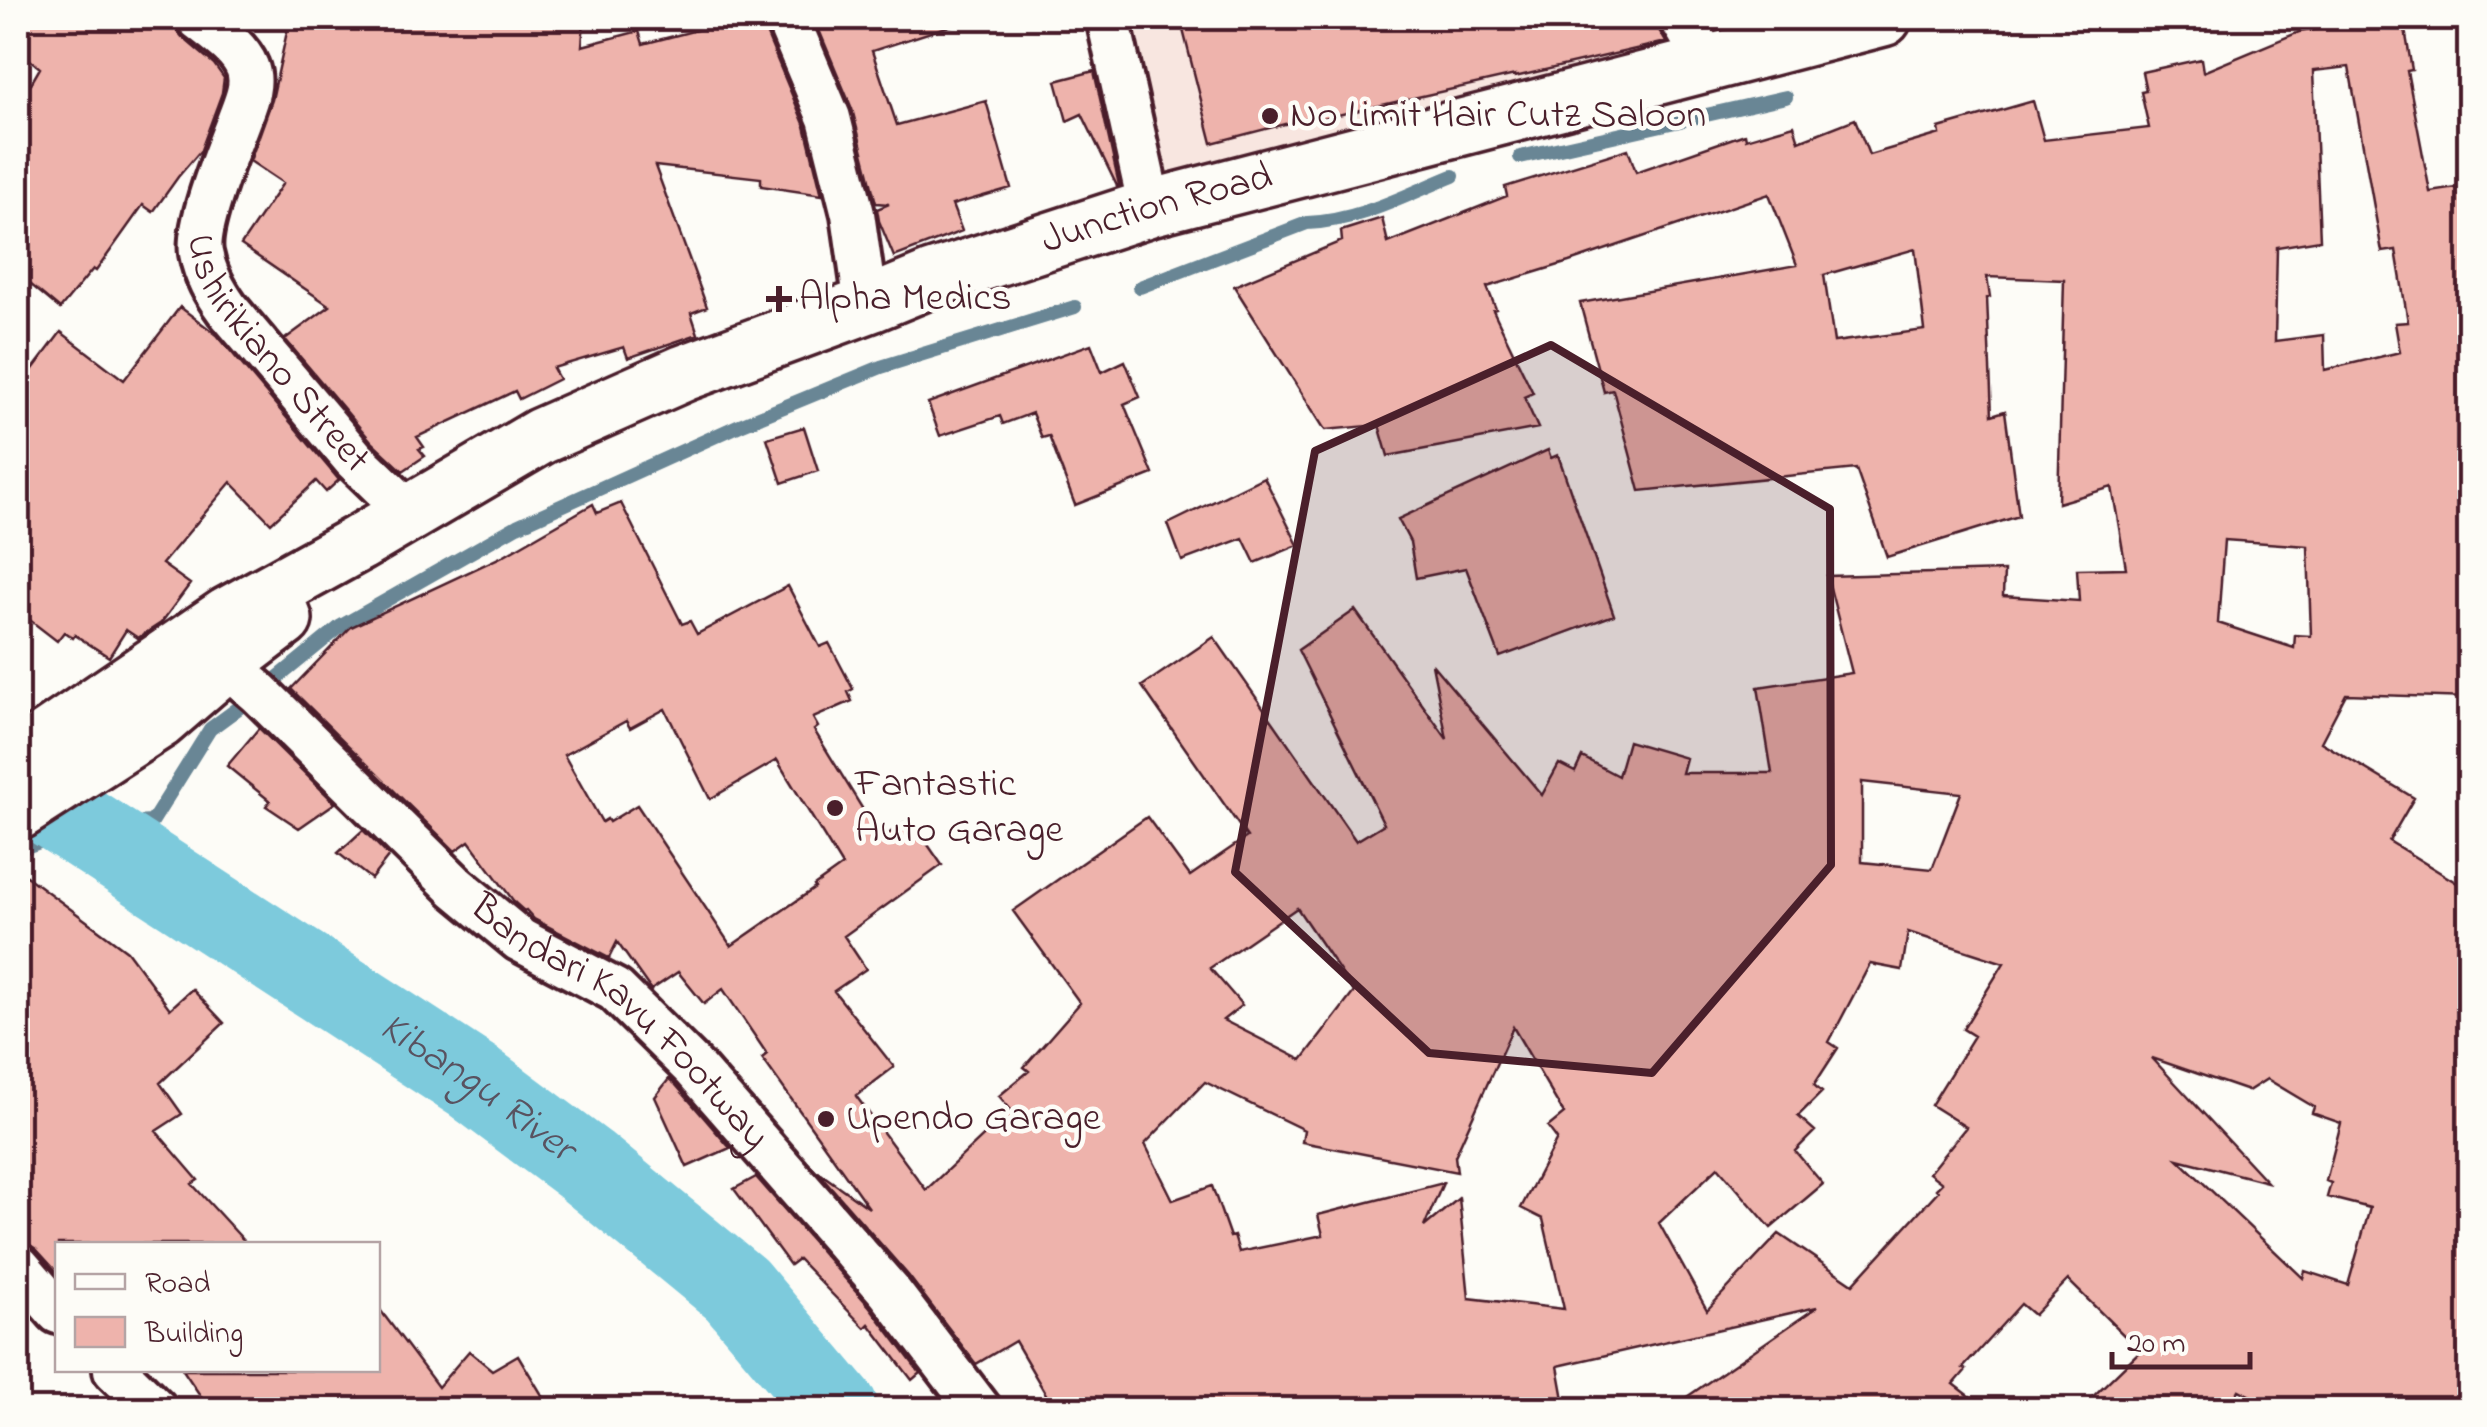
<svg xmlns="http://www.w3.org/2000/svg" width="2487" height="1427" font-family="'Indie Flower',sans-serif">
<rect width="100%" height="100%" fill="#fdfcf7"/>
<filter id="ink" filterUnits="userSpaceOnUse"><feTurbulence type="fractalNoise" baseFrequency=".01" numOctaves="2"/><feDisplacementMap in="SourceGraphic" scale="20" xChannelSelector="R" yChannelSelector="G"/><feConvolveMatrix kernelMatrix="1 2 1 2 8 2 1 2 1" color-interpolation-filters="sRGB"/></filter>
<g filter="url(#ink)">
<path fill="#f8e6e0" d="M 1115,18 L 1679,18 L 1680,23 L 1646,67 L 1195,182 L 1162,175 Z"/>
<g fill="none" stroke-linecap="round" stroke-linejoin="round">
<path stroke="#698695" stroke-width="14" d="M 1520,157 L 1786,97
M 1140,287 L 1307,223 C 1359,221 1406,195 1453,176
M 18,850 L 83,826 L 152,822 L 210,729 L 259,693 L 341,626 L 517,526 L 740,425 L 881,367 L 1075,307"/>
<path stroke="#7dcadc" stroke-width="82" id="s1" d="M 18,785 L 474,1082 L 585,1165 L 736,1289 L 838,1410"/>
</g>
<path fill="#eeb3ac" stroke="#4a1f2b" stroke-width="2.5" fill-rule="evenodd" d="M 18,18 L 173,18 L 175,28 L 182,37 L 214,64 L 224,78 L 222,93 L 201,150 L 178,177 L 153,212 L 143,205 L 96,271 L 93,269 L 60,309 L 18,274 L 18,106 L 40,68 L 18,50 Z
M 290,18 L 563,18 L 584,20 L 582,46 L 639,31 L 643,44 L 743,18 L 762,18 L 764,28 L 805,126 L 822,195 L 761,186 L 761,178 L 655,166 L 707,307 L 691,313 L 698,334 L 628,358 L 624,347 L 553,368 L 559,379 L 519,399 L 515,391 L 417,437 L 424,447 L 419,449 L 425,456 L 403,471 L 372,442 L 285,339 L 330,306 L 241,245 L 283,183 L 250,161 L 272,100 Z
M 814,18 L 952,18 L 953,25 L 872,51 L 897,125 L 986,101 L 1011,188 L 952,205 L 962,231 L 894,257 L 879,221 L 877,209 L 889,204 L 876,203 L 852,109 Z
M 1180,18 L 1656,18 L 1659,30 L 1666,42 L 1515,77 L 1515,75 L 1320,119 L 1319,115 L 1212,143 Z
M 2386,18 L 2403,18 L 2412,70 L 2407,71 L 2430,192 L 2470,186 L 2470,698 L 2346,694 L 2321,742 L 2414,798 L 2389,841 L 2470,891 L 2470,1410 L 2278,1410 L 2239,1390 L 2228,1410 L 2079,1410 L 2140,1351 L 2068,1280 L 2034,1315 L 2021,1304 L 1963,1368 L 1966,1370 L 1954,1384 L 1988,1410 L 1668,1410 L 1817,1307 L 1558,1366 L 1566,1410 L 1055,1410 L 1015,1341 L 976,1364 L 908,1275 L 817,1171 L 869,1208 L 762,1058 L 767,1054 L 723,989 L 704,1004 L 678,972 L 651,990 L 617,942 L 609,958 L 534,919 L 526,910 L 524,911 L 515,903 L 469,841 L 455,851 L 291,689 L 351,627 L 501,557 L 593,504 L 597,513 L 621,503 L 682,624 L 690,621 L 697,634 L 788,586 L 820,647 L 829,643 L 853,689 L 848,692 L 852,701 L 813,718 L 818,727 L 814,730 L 881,839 L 910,819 L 942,865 L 844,936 L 866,969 L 834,991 L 894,1067 L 856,1096 L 926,1190 L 1011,1110 L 999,1096 L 1029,1071 L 1024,1067 L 1080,1003 L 1013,911 L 1147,817 L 1190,876 L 1247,837 L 1142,686 L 1214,637 L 1356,841 L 1384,824 L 1298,650 L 1355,610 L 1447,739 L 1432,664 L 1542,795 L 1559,764 L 1575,772 L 1582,757 L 1618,776 L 1628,741 L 1686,758 L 1682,773 L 1772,773 L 1758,687 L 1852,673 L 1827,576 L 2004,571 L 2003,596 L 2079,601 L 2077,569 L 2126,568 L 2112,487 L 2058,503 L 2064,280 L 1987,277 L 1990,297 L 1987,298 L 1992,415 L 2005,411 L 2019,516 L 1887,557 L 1856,469 L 1640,491 L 1613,390 L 1604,392 L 1580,303 L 1797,265 L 1769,194 L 1569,262 L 1487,287 L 1496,309 L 1493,310 L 1533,393 L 1524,397 L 1538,428 L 1388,456 L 1379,425 L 1325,430 L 1234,286 L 1342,241 L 1341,231 L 1382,218 L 1388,243 L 1507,196 L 1505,187 L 1628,149 L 1636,172 L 1745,134 L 1746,139 L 1794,125 L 1799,141 L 1855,119 L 1869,155 L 1940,134 L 1939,128 L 2033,101 L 2044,140 L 2149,128 L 2141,92 L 2146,91 L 2142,72 L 2201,59 L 2203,72 L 2299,32 ZM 2349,67 L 2382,252 L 2396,250 L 2408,322 L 2395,323 L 2400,352 L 2325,370 L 2324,335 L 2275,341 L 2277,247 L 2320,240 L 2313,71 ZM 1915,249 L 1925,330 L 1834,342 L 1824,275 ZM 2224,540 L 2308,546 L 2311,636 L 2295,635 L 2294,648 L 2218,623 ZM 665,709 L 710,799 L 777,760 L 842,866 L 814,886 L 815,888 L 731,946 L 637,805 L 609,822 L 607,819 L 602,822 L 564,755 L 626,721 L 630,728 ZM 1862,782 L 1961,793 L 1932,869 L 1862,862 ZM 1297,908 L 1354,992 L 1302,1060 L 1223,1020 L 1242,1005 L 1210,968 ZM 1908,932 L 2004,963 L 1963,1029 L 1974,1036 L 1931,1105 L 1966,1127 L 1929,1173 L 1942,1183 L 1936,1189 L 1938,1191 L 1853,1284 L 1779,1234 L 1707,1310 L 1659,1223 L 1718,1167 L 1771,1228 L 1823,1184 L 1795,1151 L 1815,1131 L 1798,1116 L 1822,1092 L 1814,1085 L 1838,1048 L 1829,1042 L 1870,964 L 1902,970 ZM 1513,1027 L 1564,1114 L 1548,1127 L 1557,1139 L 1521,1208 L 1543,1219 L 1564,1309 L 1469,1298 L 1459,1198 L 1424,1227 L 1443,1183 L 1318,1215 L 1323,1235 L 1239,1252 L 1234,1236 L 1230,1237 L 1212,1186 L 1173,1200 L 1145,1144 L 1205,1082 L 1304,1130 L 1302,1142 L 1457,1172 L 1455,1156 ZM 2152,1058 L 2248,1091 L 2267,1079 L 2314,1107 L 2312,1113 L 2341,1123 L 2326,1181 L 2331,1183 L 2327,1197 L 2370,1208 L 2348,1285 L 2305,1271 L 2303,1278 L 2178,1159 L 2267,1182 Z
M 1094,71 L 1119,185 L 1117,186 L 1082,114 L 1067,121 L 1056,81 Z
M 180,307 L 217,335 L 339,480 L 326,492 L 316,481 L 271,523 L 231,482 L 162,564 L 190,584 L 161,623 L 138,638 L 126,630 L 109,657 L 75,635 L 73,638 L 64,632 L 57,641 L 18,611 L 18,389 L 61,332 L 124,380 Z
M 1091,344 L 1102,372 L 1125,361 L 1140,397 L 1124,404 L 1153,474 L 1075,505 L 1049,436 L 1042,438 L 1032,413 L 1003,424 L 1000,416 L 940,436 L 928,403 Z
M 804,427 L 818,471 L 782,483 L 767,438 Z
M 1548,450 L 1551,458 L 1558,455 L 1614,615 L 1500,657 L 1466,568 L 1416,578 L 1410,542 L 1398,519 Z
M 1264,477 L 1298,545 L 1255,563 L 1243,538 L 1182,561 L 1168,524 Z
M 259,728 L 335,803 L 299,828 L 266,806 L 270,801 L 227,766 Z
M 363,830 L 389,856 L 371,879 L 338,853 Z
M 18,870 L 127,951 L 170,1009 L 192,989 L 224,1023 L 160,1083 L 182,1114 L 156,1131 L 198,1180 L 192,1184 L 247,1244 L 58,1244 L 58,1273 L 36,1249 L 27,1243 L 18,1242 Z
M 669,1079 L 675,1084 L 730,1148 L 687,1167 L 655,1097 Z
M 756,1177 L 870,1307 L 920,1373 L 912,1380 L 869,1324 L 865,1328 L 798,1259 L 790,1265 L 734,1189 Z
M 378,1307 L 438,1387 L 469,1351 L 492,1370 L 518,1355 L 551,1410 L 210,1410 L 183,1370 L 378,1370 Z"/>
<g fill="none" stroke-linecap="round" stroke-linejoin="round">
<defs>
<g id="minor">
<path id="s2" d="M 198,18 C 214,31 239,47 247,67 C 254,84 245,103 239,119 C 228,149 196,224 201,253 C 205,275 215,292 227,309 L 354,459 L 410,513"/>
<path d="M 787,18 L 829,118 L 853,214 L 864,291 L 871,304"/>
<path d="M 1108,18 L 1150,208"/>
<path d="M 1681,18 L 1707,62"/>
<path id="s3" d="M 225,664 L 259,693 L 456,887 L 520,940 L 615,990 L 693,1067 L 889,1291 L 980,1410"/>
<path d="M 18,1266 L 58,1312"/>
<path d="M 115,1370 L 156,1410"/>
</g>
<g id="secondary">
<path id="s4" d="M 18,758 L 228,615 L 359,543 L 541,436 L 684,373 L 871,304 L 932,279 L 1150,208 L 1883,18"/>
<path d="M 18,812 L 159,721 L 225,664 L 284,619"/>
</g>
</defs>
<use href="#minor" stroke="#4a1f2b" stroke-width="50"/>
<use href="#secondary" stroke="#4a1f2b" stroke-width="62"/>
<use href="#minor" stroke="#fdfcf7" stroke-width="42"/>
<use href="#secondary" stroke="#fdfcf7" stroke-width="55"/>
</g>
</g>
<path fill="#4a1f2b" fill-opacity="0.2" stroke="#4a1f2b" stroke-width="8" stroke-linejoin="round" d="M 1551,345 L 1830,509 L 1831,865 L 1652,1073 L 1429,1053 L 1235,872 L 1315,451 Z"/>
<g fill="#4a1f2b" stroke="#fdfcf7" stroke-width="4">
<circle cx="1270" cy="116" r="10"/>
<path d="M774 284h10v10h10v10h-10v10h-10v-10h-10v-10h10z"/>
<circle cx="835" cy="808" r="10"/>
<circle cx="826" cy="1119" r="10"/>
</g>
<g text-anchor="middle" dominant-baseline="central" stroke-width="9" stroke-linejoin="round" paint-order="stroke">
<g font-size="40" fill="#4a1f2b" stroke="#fdfcf7" text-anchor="start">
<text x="1290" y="116">No Limit Hair Cutz Saloon</text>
<text x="799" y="299">Alpha Medics</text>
<text x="855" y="785">Fantastic<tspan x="855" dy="46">Auto Garage</tspan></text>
<text x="846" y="1119">Upendo Garage</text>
</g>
<g font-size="40" fill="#4a1f2b" stroke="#fdfcf7">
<text stroke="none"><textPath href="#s4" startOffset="1272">Junction Road</textPath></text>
<text stroke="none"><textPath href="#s2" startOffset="390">Ushirikiano Street</textPath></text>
<text stroke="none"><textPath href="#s3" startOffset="535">Bandari Kavu Footway</textPath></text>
</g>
<g font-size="42" font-style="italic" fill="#595260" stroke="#fdfcf7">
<text stroke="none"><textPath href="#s1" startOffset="550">Kibangu River</textPath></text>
</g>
</g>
<rect width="2487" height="1427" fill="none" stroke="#fdfcf7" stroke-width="60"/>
<rect x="30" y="30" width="2427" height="1367" fill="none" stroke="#4a1f2b" stroke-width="4" filter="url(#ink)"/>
<rect x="55" y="1242" width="325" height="130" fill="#fdfcf7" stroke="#b5a4a5" stroke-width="2.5"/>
<rect x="75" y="1274" width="50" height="15" fill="#fdfcf7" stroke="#b5a4a5" stroke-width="2.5"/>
<text x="145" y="1292" font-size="30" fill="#4a1f2b">Road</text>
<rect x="75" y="1317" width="50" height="30" fill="#eeb3ac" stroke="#b5a4a5" stroke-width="2.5"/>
<text x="145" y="1342" font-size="30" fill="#4a1f2b">Building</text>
<path d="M2112 1352v15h138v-15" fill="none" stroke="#4a1f2b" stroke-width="5"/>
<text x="2127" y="1352" font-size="30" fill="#4a1f2b" stroke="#fdfcf7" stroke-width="8" paint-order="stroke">20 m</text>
</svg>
